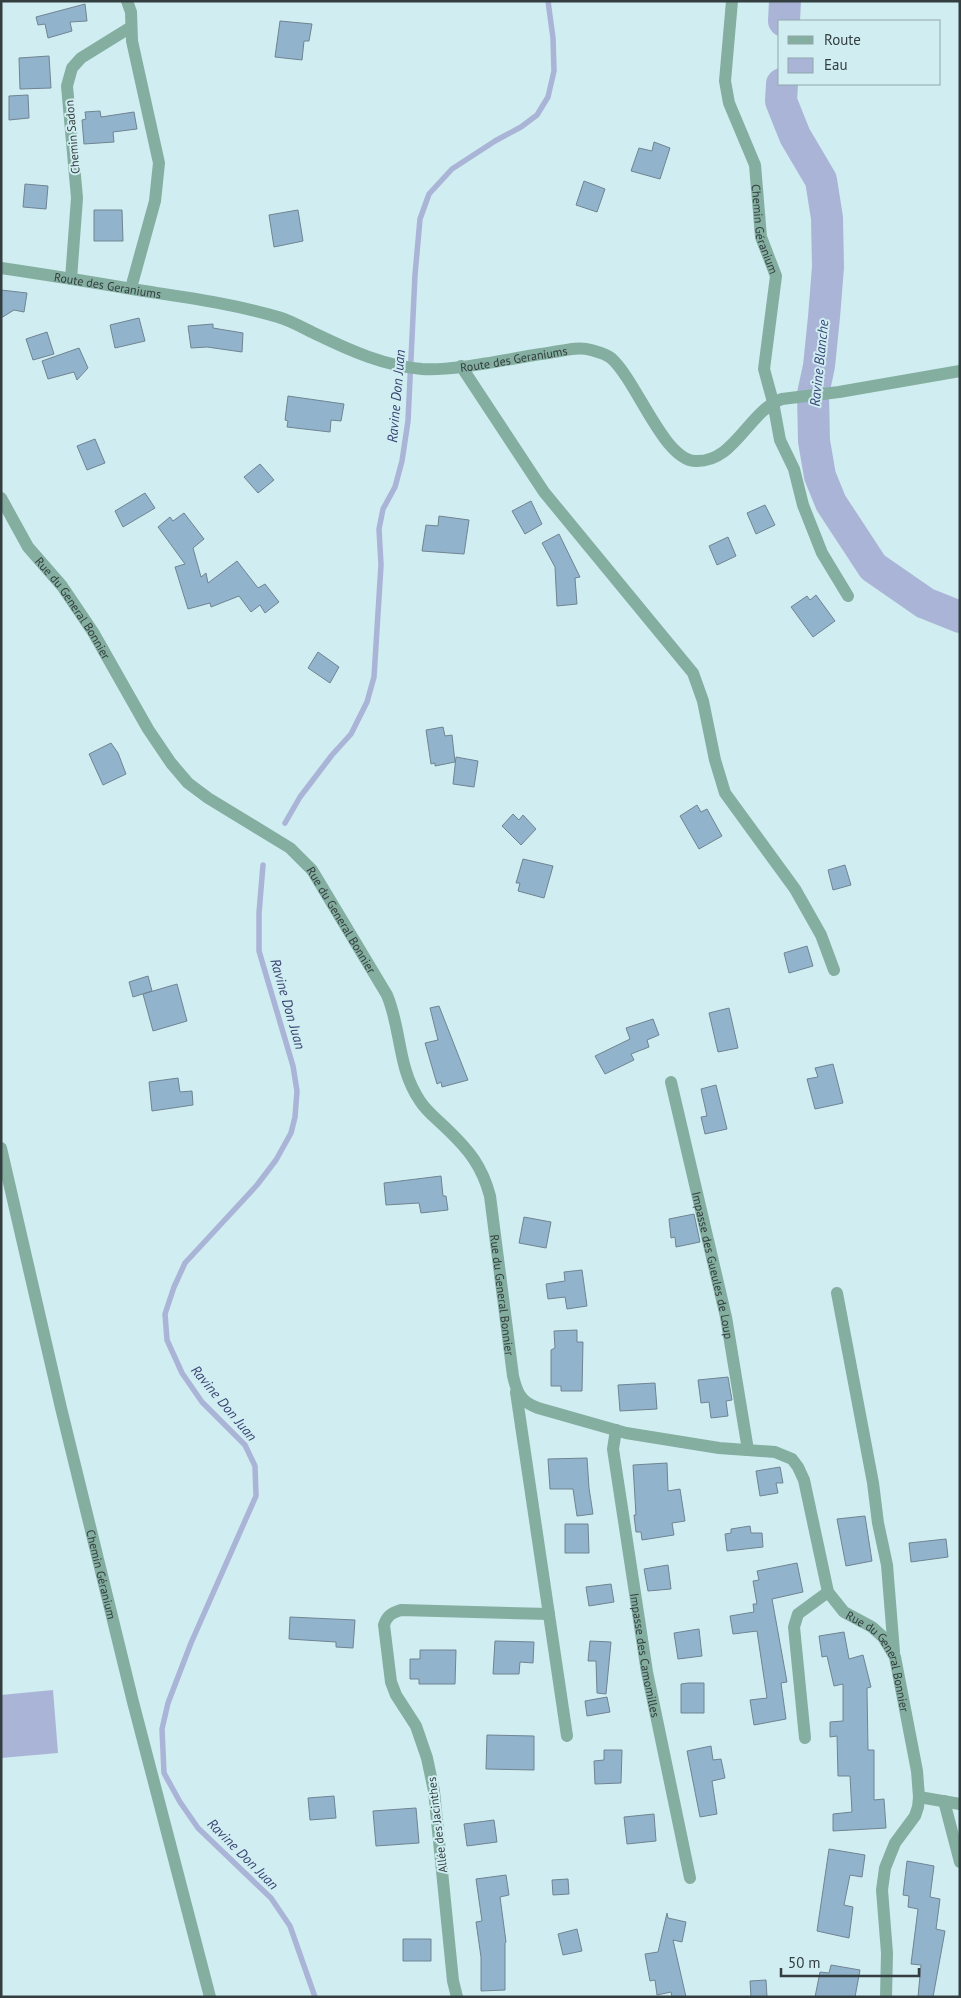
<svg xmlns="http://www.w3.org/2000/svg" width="961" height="1998" font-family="'PT Sans',sans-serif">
<rect width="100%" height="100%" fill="#d0edf1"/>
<path fill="#aab4d7" d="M 53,1690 L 58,1753 L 1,1758 L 1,1695 Z"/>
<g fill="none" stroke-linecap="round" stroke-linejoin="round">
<path stroke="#aab4d7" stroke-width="5.5" d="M 285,823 L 300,797 L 332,755 L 351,734 L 367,702 L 374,677 L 381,565 L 379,529 L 383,509 L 395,487 L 402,461 L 408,421 L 415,275 L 420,219 L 429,194 L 452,169 L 495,141 L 521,127 L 537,115 L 548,97 L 554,71 L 553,38 L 548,1
M 263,865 L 259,913 L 259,951 L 293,1066 L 297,1091 L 295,1117 L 291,1133 L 276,1160 L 257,1185 L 185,1263 L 174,1287 L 165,1314 L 167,1340 L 182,1373 L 202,1402 L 245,1445 L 255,1466 L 256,1496 L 191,1643 L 168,1703 L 162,1729 L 164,1773 L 180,1802 L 198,1828 L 271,1898 L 290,1926 L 315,1997"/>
<path stroke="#aab4d7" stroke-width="32" d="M 784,21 L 785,1
M 782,84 L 781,101 L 795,136 L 821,180 L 827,218 L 828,267 L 824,317 L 819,366 L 813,394 L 814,441 L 820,476 L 831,503 L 873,567 L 925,603 L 960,617"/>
</g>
<path fill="#91b3cc" stroke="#708492" d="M 85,4 L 87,21 L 70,22 L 72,31 L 48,38 L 45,24 L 38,25 L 36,17 Z
M 280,21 L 312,24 L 309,41 L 304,41 L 302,60 L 275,57 Z
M 49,56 L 51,88 L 20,89 L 19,58 Z
M 28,95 L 29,118 L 9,120 L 9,96 Z
M 100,111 L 101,117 L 134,112 L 137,129 L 113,132 L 114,142 L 84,144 L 82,120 L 86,119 L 85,112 Z
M 654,142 L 670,148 L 660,179 L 631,171 L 639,148 L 652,151 Z
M 584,181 L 605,189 L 597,212 L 576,205 Z
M 25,184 L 48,186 L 46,209 L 23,207 Z
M 94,210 L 122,210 L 123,241 L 94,241 Z
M 298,210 L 303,241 L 274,247 L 269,215 Z
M 1,290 L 27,293 L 24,312 L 14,310 L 1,318 Z
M 139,318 L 145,341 L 115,348 L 110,325 Z
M 213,324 L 213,328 L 243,333 L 242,352 L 207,347 L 191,348 L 188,326 Z
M 47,332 L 54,354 L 33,360 L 26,339 Z
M 79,348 L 88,368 L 77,380 L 74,372 L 48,379 L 42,361 Z
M 288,396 L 344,404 L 341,421 L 331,420 L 330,432 L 287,427 L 288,421 L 285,420 Z
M 95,439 L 105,463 L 87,470 L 77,446 Z
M 260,464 L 274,480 L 258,493 L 244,477 Z
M 145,493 L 155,508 L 123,527 L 115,511 Z
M 531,501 L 542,524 L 525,534 L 512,511 Z
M 765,505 L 775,525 L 756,534 L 747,513 Z
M 184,513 L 204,539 L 193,548 L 201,577 L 206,573 L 208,583 L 237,561 L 258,588 L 265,584 L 279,602 L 265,613 L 260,605 L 251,612 L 239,596 L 211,607 L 210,603 L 188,609 L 175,567 L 185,564 L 158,527 L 170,517 L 173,521 Z
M 439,516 L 469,520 L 464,554 L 422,551 L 426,525 L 438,526 Z
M 559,534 L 580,577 L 575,578 L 577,604 L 557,606 L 555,567 L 542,543 Z
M 728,537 L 736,556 L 717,565 L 709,546 Z
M 816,595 L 835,621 L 813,637 L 791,607 L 807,596 L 810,600 Z
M 318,652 L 339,667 L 330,683 L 308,668 Z
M 443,727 L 445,736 L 452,735 L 455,762 L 435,766 L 435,763 L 431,764 L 426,730 Z
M 111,743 L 118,753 L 126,774 L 103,785 L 89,754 Z
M 456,757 L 478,761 L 474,787 L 453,784 Z
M 697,805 L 701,812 L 707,809 L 722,836 L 699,849 L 680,816 Z
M 513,814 L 519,820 L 523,815 L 536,829 L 521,845 L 502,826 Z
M 523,859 L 553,866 L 544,898 L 518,891 L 520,883 L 516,883 Z
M 845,865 L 851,885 L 833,890 L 828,870 Z
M 807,946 L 813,966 L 789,973 L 784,953 Z
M 148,976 L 152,991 L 133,997 L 129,982 Z
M 177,984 L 187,1021 L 153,1031 L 143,994 Z
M 439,1006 L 468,1080 L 442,1087 L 441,1082 L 437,1084 L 425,1043 L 438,1040 L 430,1008 Z
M 729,1008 L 738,1048 L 718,1052 L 709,1013 Z
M 653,1019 L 659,1035 L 647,1040 L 649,1047 L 631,1054 L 634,1060 L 605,1074 L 595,1056 L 630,1039 L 626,1028 Z
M 833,1064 L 843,1103 L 815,1109 L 807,1079 L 818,1077 L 815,1068 Z
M 178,1078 L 180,1092 L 192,1091 L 193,1105 L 152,1111 L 149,1082 Z
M 716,1085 L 727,1129 L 705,1134 L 701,1117 L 707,1116 L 701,1089 Z
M 441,1176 L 443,1196 L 446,1196 L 448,1210 L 421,1213 L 419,1203 L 386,1205 L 384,1183 Z
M 694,1214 L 700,1242 L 676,1247 L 675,1237 L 671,1238 L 669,1219 Z
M 524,1217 L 551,1222 L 546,1248 L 519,1243 Z
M 582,1270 L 587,1306 L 567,1309 L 565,1297 L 548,1299 L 546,1284 L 565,1281 L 564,1272 Z
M 577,1330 L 577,1342 L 583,1342 L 582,1391 L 561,1391 L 561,1386 L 551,1386 L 551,1350 L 555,1348 L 554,1331 Z
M 728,1377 L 732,1400 L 726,1401 L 728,1416 L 711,1418 L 709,1402 L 701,1403 L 698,1380 Z
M 655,1383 L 657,1409 L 620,1411 L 618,1385 Z
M 587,1458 L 589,1488 L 593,1514 L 577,1516 L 573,1489 L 550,1489 L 548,1459 Z
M 667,1463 L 668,1491 L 680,1489 L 685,1521 L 672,1523 L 674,1535 L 642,1540 L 641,1532 L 636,1532 L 634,1515 L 636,1515 L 633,1465 Z
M 780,1467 L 783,1483 L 776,1483 L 778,1493 L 760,1496 L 756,1471 Z
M 865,1516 L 872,1561 L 846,1566 L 837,1519 Z
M 565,1524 L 588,1524 L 589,1553 L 565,1553 Z
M 750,1526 L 751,1533 L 762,1533 L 763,1547 L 727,1551 L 725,1534 L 731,1533 L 731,1529 Z
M 946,1539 L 948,1557 L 911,1562 L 909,1543 Z
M 797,1563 L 803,1592 L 772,1599 L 787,1682 L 781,1683 L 786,1719 L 754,1725 L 750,1700 L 767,1698 L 757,1631 L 733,1634 L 730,1616 L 754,1612 L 753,1604 L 757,1604 L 753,1581 L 759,1580 L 757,1571 Z
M 668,1565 L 671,1589 L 648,1591 L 644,1569 Z
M 611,1584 L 614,1602 L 589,1606 L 586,1587 Z
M 290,1617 L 355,1620 L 353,1648 L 336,1647 L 336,1642 L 289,1639 Z
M 699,1629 L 702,1656 L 678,1659 L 674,1633 Z
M 844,1632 L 849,1659 L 863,1655 L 871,1687 L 867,1688 L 868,1750 L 874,1750 L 874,1800 L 884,1799 L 886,1828 L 833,1831 L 833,1814 L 852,1812 L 850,1776 L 838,1776 L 837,1736 L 830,1737 L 830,1722 L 843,1721 L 843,1684 L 834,1686 L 827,1656 L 822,1657 L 819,1636 Z
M 495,1641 L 534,1642 L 533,1663 L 520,1662 L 519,1674 L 493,1674 Z
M 590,1641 L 611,1642 L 606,1694 L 597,1693 L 596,1661 L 588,1661 Z
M 420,1650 L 456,1650 L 455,1684 L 419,1684 L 419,1679 L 410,1679 L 410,1659 L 420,1659 Z
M 688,1683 L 704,1683 L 704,1713 L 681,1713 L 681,1684 Z
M 607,1697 L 610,1712 L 587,1716 L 585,1701 Z
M 487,1735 L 534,1736 L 534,1770 L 486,1769 Z
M 711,1746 L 713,1760 L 721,1759 L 725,1778 L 712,1781 L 717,1814 L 700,1817 L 687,1751 Z
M 604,1750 L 622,1750 L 621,1783 L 595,1784 L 594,1761 L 604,1760 Z
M 334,1796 L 336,1818 L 310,1820 L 308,1798 Z
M 416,1808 L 419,1843 L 376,1846 L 373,1811 Z
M 654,1814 L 656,1841 L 627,1844 L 624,1817 Z
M 494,1820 L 497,1842 L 467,1846 L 464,1824 Z
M 829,1849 L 865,1855 L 862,1877 L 850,1875 L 844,1905 L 853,1907 L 849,1938 L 817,1931 Z
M 907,1861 L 934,1866 L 930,1897 L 940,1899 L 936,1929 L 945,1931 L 933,1997 L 918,1997 L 921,1965 L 911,1964 L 918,1909 L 908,1907 L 909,1896 L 903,1895 Z
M 506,1875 L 509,1895 L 500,1897 L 506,1942 L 505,1943 L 505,1990 L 481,1991 L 481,1957 L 476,1922 L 482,1921 L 476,1879 Z
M 568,1879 L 569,1894 L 553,1895 L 552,1880 Z
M 667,1913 L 668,1918 L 686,1922 L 682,1942 L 673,1940 L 686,1997 L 672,1997 L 671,1992 L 657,1995 L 655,1980 L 650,1981 L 645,1954 L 658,1952 Z
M 577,1929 L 582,1951 L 563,1955 L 558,1934 Z
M 403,1939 L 431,1939 L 431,1961 L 403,1961 Z
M 831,1965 L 860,1970 L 855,1997 L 815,1997 L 820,1972 L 829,1973 Z
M 766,1980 L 767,1997 L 751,1997 L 750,1981 Z"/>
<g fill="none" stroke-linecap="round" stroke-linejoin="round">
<g stroke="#84aea0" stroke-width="12">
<path d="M 127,1 L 131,12 L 132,41 L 159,163 L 155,201 L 131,288"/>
<path id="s1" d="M 732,1 L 725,81 L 729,103 L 755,165 L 761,237 L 776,276 L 764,369 L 773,402 L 780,440 L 794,469 L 803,505 L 822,553 L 848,596"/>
<path id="s2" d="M 1,268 C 49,275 97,283 144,291 C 190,298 234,304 278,317 C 292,321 305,329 318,335 C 351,351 385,366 422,369 C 458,371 511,358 548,353 C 562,351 578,346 591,350 C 598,352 606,354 611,358 C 637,381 663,459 695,461 C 735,463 748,411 782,399 L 839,392 L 960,371"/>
<path d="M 71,279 L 77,198 L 67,86 L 72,68 L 81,58 L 131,27"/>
<path d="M 461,366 L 544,492 L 693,673 L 703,701 L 715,760 L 725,793 L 795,889 L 821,935 L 834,970"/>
<path id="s3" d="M 1,498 L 28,547 L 62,586 L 93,632 L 148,729 L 171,763 L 188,783 L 208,798 L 290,848 L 312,870 L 387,995 C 402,1031 397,1067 420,1101 C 427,1112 438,1120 447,1129 C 469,1150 482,1166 490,1196 L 513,1376 C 517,1393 521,1402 538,1408 L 626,1433 L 719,1448 L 775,1452 L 792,1459 L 798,1467 L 804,1480 L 828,1592 L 844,1612 L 872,1627 L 883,1637 L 895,1657 L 917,1771 L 919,1797 L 918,1807 L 915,1816 L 895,1843 L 885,1868 L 882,1890 L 887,1953 L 886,1997"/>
<path id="s4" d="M 671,1082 L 726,1317 L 748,1450"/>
<path id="s5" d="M 1,1148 L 61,1408 L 133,1702 L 210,1997"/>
<path d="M 837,1293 L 873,1483 L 878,1523 L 887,1565 L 894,1652"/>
<path d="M 516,1392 L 567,1736"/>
<path id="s6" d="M 616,1430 L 613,1449 L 647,1672 L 690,1878"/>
<path d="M 805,1738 L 794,1627 L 798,1614 L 828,1592"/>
<path d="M 919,1797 L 960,1804"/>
<path d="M 944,1801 L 960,1862"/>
<path d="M 457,1997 L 453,1981 L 434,1791 L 427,1758 L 416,1726 L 396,1695 L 391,1682 L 384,1625 C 387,1616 391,1613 401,1610 L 549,1614"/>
</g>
</g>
<g text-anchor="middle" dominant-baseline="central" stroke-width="4" stroke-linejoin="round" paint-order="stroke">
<g font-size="12" fill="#323e3f" stroke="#d0edf1">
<text transform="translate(72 137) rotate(-95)">Chemin Sadon</text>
<text stroke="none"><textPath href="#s1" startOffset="235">Chemin Géranium</textPath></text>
<text stroke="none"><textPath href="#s2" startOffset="108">Route des Geraniums</textPath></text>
<text stroke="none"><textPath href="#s2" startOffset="528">Route des Geraniums</textPath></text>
<text stroke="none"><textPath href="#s3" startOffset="132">Rue du General Bonnier</textPath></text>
<text stroke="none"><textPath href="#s3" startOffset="552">Rue du General Bonnier</textPath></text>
<text stroke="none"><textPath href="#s4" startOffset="188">Impasse des Gueules de Loup</textPath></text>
<text stroke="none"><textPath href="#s3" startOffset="971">Rue du General Bonnier</textPath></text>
<text stroke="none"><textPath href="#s5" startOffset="438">Chemin Géranium</textPath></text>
<text stroke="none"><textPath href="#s6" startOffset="228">Impasse des Camomilles</textPath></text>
<text stroke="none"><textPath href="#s3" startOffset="1585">Rue du General Bonnier</textPath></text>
<text transform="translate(437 1825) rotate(-97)">Allée des Jacinthes</text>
</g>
<g font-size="14" font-style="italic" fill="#3a4574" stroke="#d0edf1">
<text transform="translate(819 363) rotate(-84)">Ravine Blanche</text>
<text transform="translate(396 396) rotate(-85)">Ravine Don Juan</text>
<text transform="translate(288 1004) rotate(74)">Ravine Don Juan</text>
<text transform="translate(224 1403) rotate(50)">Ravine Don Juan</text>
<text transform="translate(243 1854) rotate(45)">Ravine Don Juan</text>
</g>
</g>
<rect width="961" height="1998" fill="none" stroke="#323e3f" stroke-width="5"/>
<rect x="778" y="20" width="162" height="65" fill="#d0edf1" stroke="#91a7aa"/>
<rect x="788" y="36" width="25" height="8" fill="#84aea0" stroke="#91a7aa"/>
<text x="824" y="45" font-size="15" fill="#323e3f">Route</text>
<rect x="788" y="58" width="25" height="15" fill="#aab4d7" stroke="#91a7aa"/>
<text x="824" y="70" font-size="15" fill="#323e3f">Eau</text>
<path d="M781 1968v8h138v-8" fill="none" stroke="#323e3f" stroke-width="2.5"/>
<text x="788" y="1968" font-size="15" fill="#323e3f" stroke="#d0edf1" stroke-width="4" paint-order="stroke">50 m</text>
</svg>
